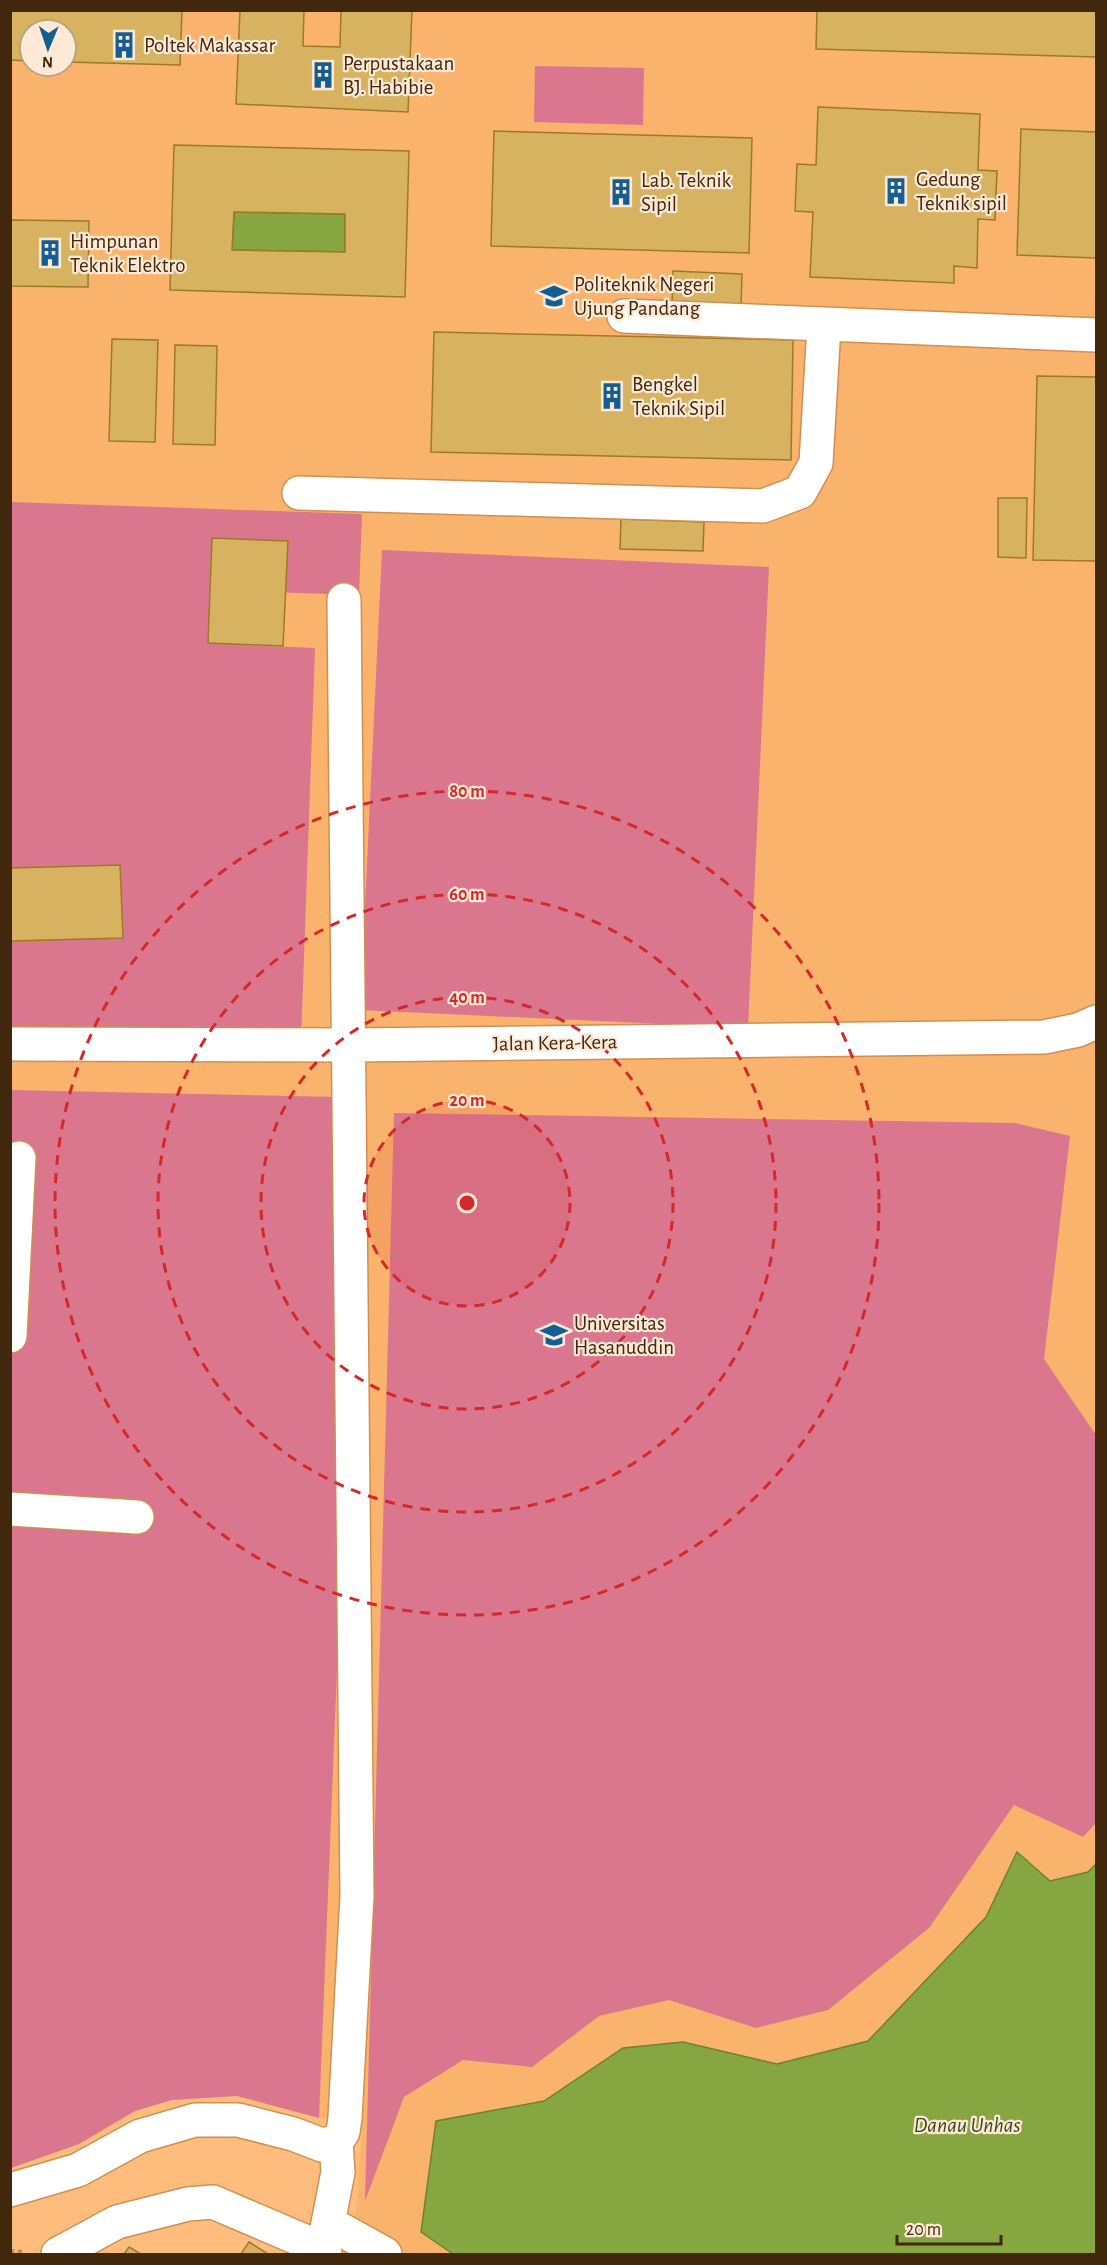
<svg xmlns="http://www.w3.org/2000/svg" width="1107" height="2265" font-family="'Alegreya Sans',sans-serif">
<rect width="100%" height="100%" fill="#febd7d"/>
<path fill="#f9b36c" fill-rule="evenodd" d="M 11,11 L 1096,11 L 1096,2254 L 354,2254 L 343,2248 L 356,2211 L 363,2119 L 319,2118 L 237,2096 L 172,2100 L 135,2111 L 79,2144 L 11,2168 ZM 30,30 L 66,30 L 66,66 L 30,66 Z"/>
<path fill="#da778f" d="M 535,66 L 644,68 L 643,125 L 534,122 Z
M 11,502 L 362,514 L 359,595 L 241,591 L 240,645 L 315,648 L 301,1042 L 11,1032 Z
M 382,550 L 769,567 L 748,1028 L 360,1010 Z
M 11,1090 L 339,1097 L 343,1520 L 319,2118 L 237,2096 L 172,2100 L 135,2111 L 79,2144 L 11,2168 Z
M 394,1113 L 1015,1123 L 1070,1136 L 1044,1359 L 1096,1435 L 1096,1823 L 1083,1837 L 1014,1805 L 929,1928 L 828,2010 L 756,2028 L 669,2000 L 599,2016 L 532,2067 L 463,2060 L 404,2097 L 365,2201 Z"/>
<path fill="#85a641" stroke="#718031" stroke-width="1.5" d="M 234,212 L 345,214 L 345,252 L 232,250 Z
M 1017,1852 L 1050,1881 L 1088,1872 L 1096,1864 L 1096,2254 L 453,2254 L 421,2232 L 436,2121 L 544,2101 L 623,2048 L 683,2042 L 777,2064 L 868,2041 L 986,1917 Z"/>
<path fill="#d7b260" stroke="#9e7a23" stroke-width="1.5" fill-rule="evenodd" d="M 10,10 L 182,10 L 180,65 L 66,62 L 66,30 L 30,30 L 30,61 L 10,60 Z
M 240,10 L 304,10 L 303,46 L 340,47 L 341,10 L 412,10 L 408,112 L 236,104 Z
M 817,10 L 1096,10 L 1096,57 L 816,49 Z
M 818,107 L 980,114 L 978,170 L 997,171 L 995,220 L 978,219 L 977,268 L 954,266 L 954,283 L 810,277 L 813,212 L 795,211 L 797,164 L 816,165 Z
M 1021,129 L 1096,132 L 1096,258 L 1017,255 Z
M 494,131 L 752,138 L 749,253 L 491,246 Z
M 174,145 L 409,151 L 405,297 L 170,290 ZM 234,212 L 345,214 L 345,252 L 232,250 Z
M 10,220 L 89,221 L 88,287 L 10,286 Z
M 673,271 L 742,274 L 741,307 L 672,304 Z
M 434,332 L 793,340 L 791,460 L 431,452 Z
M 112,339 L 158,340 L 155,442 L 109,441 Z
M 175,345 L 217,346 L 215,445 L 173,444 Z
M 1037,376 L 1096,377 L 1096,561 L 1033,560 Z
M 998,498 L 1027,498 L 1026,558 L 998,557 Z
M 621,519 L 704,522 L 703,551 L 620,549 Z
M 212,538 L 288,541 L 283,646 L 208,643 Z
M 120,865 L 123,938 L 10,941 L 10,868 Z
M 249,2242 L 268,2254 L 241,2254 Z
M 129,2247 L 141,2254 L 124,2254 Z"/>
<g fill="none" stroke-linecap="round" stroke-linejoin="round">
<defs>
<path id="minor" d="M 624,316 L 1096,335
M 299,493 L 763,506 L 800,492 L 816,463 L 824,326
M 10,1044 L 351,1045 L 1044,1037 L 1078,1030 L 1096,1022
M 10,1336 L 19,1158
M 10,1509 L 137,1517
M 10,2190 L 78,2170 L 140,2136 L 195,2120 L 238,2120 L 293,2134 L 322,2145 L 336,2142
M 329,2223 L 385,2254
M 58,2254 L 117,2222 L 188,2204 L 213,2202 L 323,2249
M 325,2254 L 323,2249 L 338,2172 L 336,2142 L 343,2132 L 345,2118 L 357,1896 L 344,600"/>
</defs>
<use href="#minor" stroke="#ce9051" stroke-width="36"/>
<path stroke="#bf8b57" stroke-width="4" stroke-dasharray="4.5 3" stroke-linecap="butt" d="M 10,2251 L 25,2252"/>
<use href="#minor" stroke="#fff" stroke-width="33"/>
</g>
<circle cx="467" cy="1203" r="103" fill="#d62828" fill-opacity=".12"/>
<g fill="none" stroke="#d62828" stroke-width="3" stroke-dasharray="10 8">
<circle cx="467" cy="1203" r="103"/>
<circle cx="467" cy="1203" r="206"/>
<circle cx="467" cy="1203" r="309"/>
<circle cx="467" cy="1203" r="412"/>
</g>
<defs>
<symbol id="building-bare" viewBox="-9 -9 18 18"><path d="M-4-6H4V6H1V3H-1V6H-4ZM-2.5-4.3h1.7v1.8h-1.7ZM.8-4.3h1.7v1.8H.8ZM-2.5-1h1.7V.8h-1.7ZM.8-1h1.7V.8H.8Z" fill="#145e91" stroke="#fde9d6" stroke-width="2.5" paint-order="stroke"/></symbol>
<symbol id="university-bare" viewBox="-9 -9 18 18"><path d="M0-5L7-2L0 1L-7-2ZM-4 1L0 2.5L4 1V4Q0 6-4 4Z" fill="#145e91" stroke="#fde9d6" stroke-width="2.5" paint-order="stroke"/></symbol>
</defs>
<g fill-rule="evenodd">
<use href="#building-bare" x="105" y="26" width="38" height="38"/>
<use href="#building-bare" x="304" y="56" width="38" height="38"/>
<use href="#building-bare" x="877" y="172" width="38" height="38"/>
<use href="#building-bare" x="602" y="173" width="38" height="38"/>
<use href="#building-bare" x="31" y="234" width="38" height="38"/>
<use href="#university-bare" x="535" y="277" width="38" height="38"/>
<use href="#building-bare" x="593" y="377" width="38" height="38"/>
<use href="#university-bare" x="535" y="1316" width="38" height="38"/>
</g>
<g text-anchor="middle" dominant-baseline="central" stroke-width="4.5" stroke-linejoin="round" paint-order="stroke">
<g font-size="21" fill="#41280d" stroke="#fde9d6" text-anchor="start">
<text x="144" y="45">Poltek Makassar</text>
<text x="343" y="63">Perpustakaan<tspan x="343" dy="24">BJ. Habibie</tspan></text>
<text x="916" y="179">Gedung<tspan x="916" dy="24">Teknik sipil</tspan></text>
<text x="641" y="180">Lab. Teknik<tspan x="641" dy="24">Sipil</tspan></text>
<text x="70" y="241">Himpunan<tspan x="70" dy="24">Teknik Elektro</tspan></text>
<text x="574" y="284">Politeknik Negeri<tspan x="574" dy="24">Ujung Pandang</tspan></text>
<text x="632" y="384">Bengkel<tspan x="632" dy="24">Teknik Sipil</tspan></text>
<text x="574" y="1323">Universitas<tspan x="574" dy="24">Hasanuddin</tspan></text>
</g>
<g font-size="21" fill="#41280d" stroke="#fde9d6">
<text transform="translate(555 1043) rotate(-1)">Jalan Kera-Kera</text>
</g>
<g font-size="22" font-style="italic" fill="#39471e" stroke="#fde9d6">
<text x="967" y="2125">Danau Unhas</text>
</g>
</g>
<circle cx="467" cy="1203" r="9" fill="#d62828" stroke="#fde9d6" stroke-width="3"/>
<g font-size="18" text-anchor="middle" font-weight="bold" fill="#d62828" stroke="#fde9d6" stroke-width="4.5" stroke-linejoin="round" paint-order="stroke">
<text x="467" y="797">80 m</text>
<text x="467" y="900">60 m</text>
<text x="467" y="1003">40 m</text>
<text x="467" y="1106">20 m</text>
</g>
<rect width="1107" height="2265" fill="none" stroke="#41280d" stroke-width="24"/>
<g transform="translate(48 48) rotate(182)"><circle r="28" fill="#fde9d6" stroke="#b29c86" stroke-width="1.5"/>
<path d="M0-4.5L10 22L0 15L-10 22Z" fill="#145e91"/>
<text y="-9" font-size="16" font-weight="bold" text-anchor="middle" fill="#41280d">N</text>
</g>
<path d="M897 2235v9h104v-9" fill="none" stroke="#41280d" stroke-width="3"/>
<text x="906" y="2235" font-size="18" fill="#41280d" stroke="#fde9d6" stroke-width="4.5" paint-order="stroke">20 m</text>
</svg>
